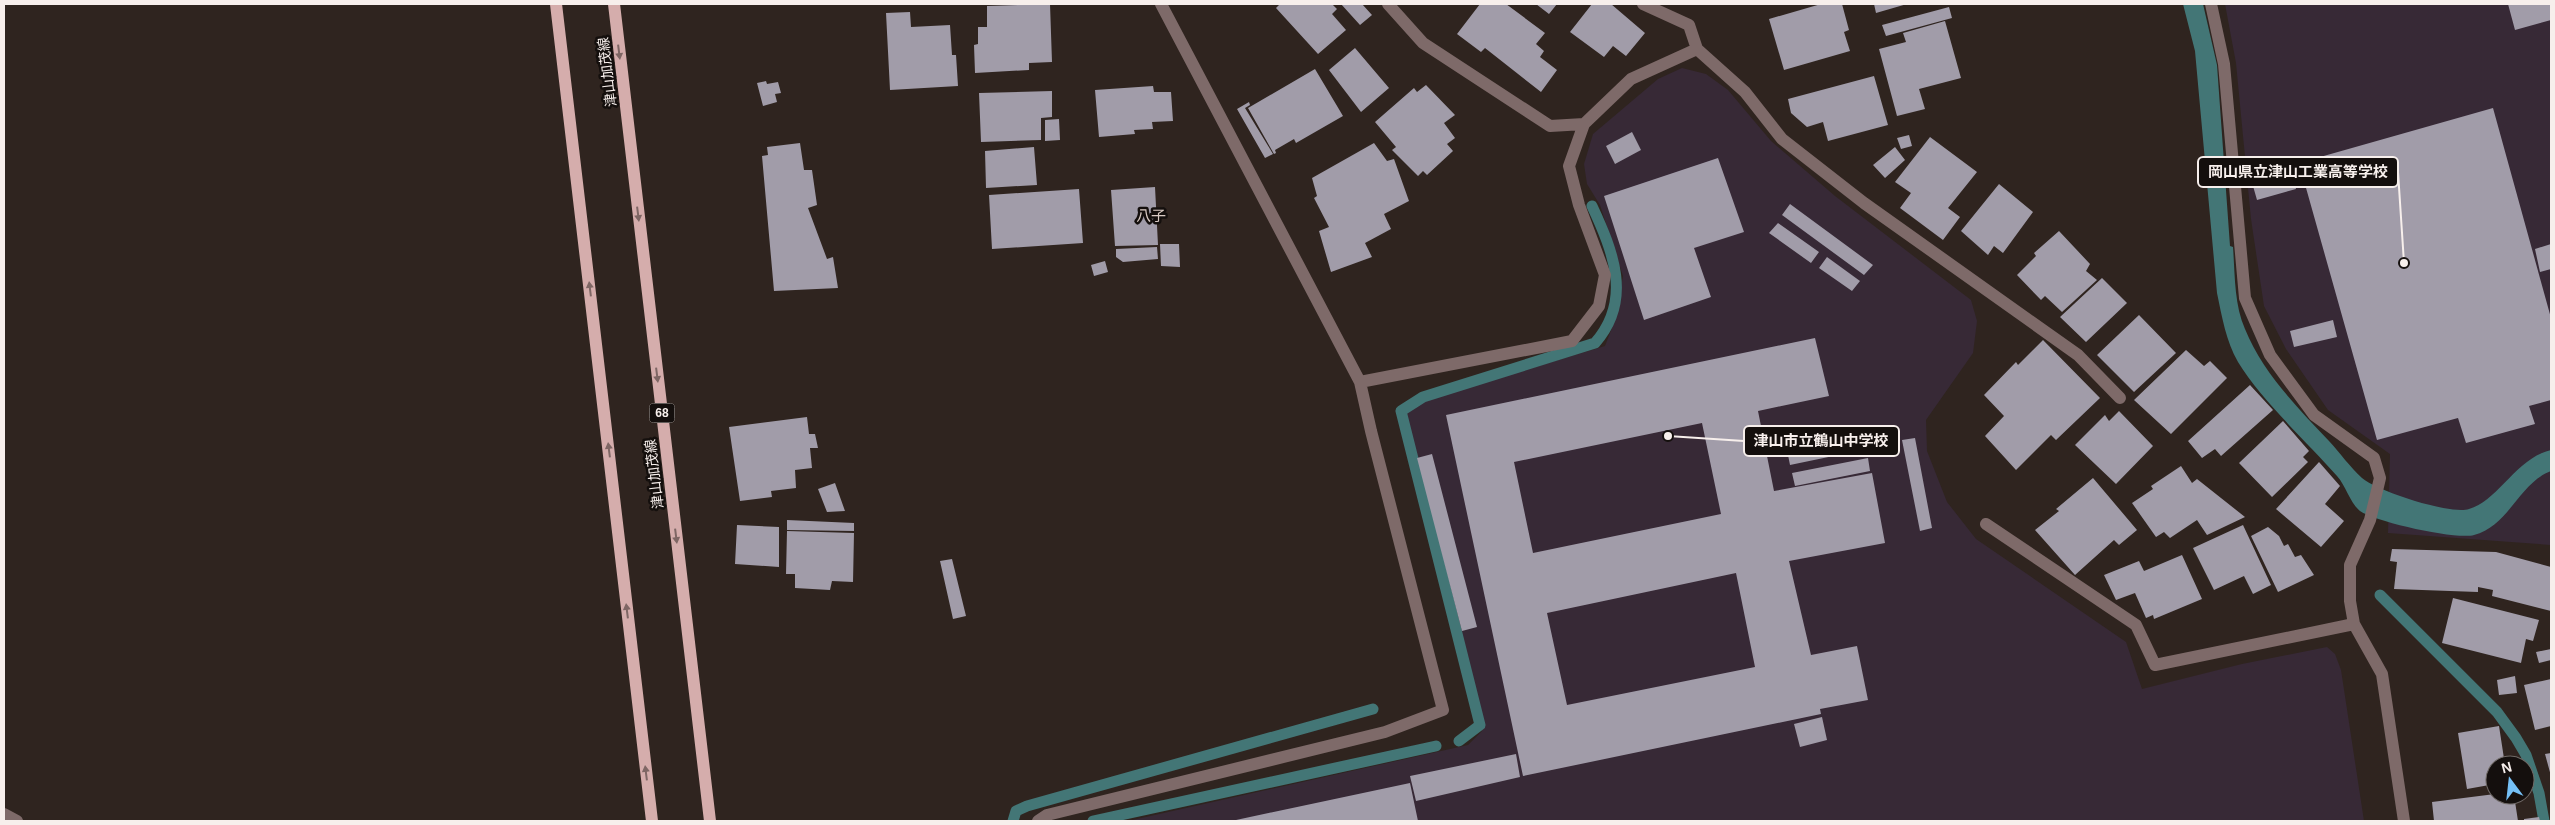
<svg xmlns="http://www.w3.org/2000/svg" width="2555" height="825" font-family="Helvetica,'Noto Sans JP',sans-serif">
<rect width="100%" height="100%" fill="#2f241f"/>
<path fill="#372936" d="M 2225,4 L 2551,4 L 2551,545 L 2388,533 L 2390,454 L 2328,410 L 2286,349 L 2264,306 L 2251,219 L 2236,63 Z
M 1682,68 L 1706,74 L 1728,90 L 1771,141 L 1835,196 L 1971,300 L 1977,321 L 1973,353 L 1926,420 L 1927,451 L 1947,502 L 1976,539 L 2126,642 L 2142,689 L 2242,664 L 2327,647 L 2335,654 L 2341,670 L 2364,821 L 1128,821 L 1468,745 L 1482,731 L 1482,721 L 1405,412 L 1428,399 L 1605,346 L 1615,320 L 1623,276 L 1600,205 L 1587,184 L 1584,164 L 1593,134 L 1658,79 Z"/>
<path fill="#437676" d="M 2183,4 L 2203,4 L 2217,65 L 2230,246 L 2233,247 C 2235,274 2234,304 2245,329 C 2263,373 2297,407 2329,441 C 2340,453 2350,467 2362,478 C 2377,491 2450,515 2469,509 C 2498,501 2516,458 2551,450 L 2551,471 C 2519,483 2509,526 2474,535 C 2456,540 2376,522 2360,511 C 2350,503 2346,486 2337,476 C 2307,442 2261,400 2238,362 C 2226,341 2222,317 2217,293 L 2195,51 Z"/>
<g fill="none" stroke-linecap="round" stroke-linejoin="round">
<path stroke="#437676" stroke-width="11" d="M 2380,595 L 2497,712 L 2516,738 L 2526,755 L 2539,793 L 2544,821
M 1459,741 L 1480,725 L 1401,411 L 1423,397 L 1595,343 C 1633,300 1613,251 1592,206
M 1013,821 L 1016,811 L 1027,806 L 1373,709
M 1093,821 L 1436,746"/>
</g>
<path fill="#a19ca9" fill-rule="evenodd" d="M 1050,4 L 1052,62 L 1029,63 L 1029,70 L 975,73 L 974,45 L 978,44 L 978,27 L 987,27 L 987,6 Z
M 1280,4 L 1332,4 L 1337,9 L 1332,14 L 1346,30 L 1318,54 L 1276,8 Z
M 1341,4 L 1362,4 L 1372,15 L 1360,25 Z
M 1480,4 L 1506,4 L 1545,33 L 1536,44 L 1544,51 L 1540,57 L 1557,70 L 1541,92 L 1485,48 L 1481,52 L 1457,34 Z
M 1536,4 L 1557,4 L 1549,14 Z
M 1592,4 L 1611,4 L 1645,33 L 1626,56 L 1613,46 L 1604,57 L 1570,32 Z
M 1821,4 L 1842,4 L 1849,30 L 1844,32 L 1850,51 L 1784,70 L 1769,19 Z
M 1874,4 L 1907,4 L 1876,13 Z
M 2508,4 L 2551,4 L 2551,20 L 2515,30 Z
M 1949,7 L 1952,18 L 1886,36 L 1882,25 Z
M 910,12 L 911,27 L 950,25 L 952,55 L 956,55 L 958,86 L 890,90 L 886,13 Z
M 1945,21 L 1961,78 L 1919,89 L 1925,109 L 1897,116 L 1879,49 L 1906,42 L 1903,33 Z
M 1355,48 L 1389,88 L 1361,112 L 1329,70 Z
M 1315,69 L 1343,116 L 1296,143 L 1294,139 L 1275,150 L 1276,153 L 1274,154 L 1248,108 Z
M 1874,76 L 1888,125 L 1828,141 L 1823,122 L 1807,127 L 1791,113 L 1788,99 Z
M 766,81 L 767,84 L 778,82 L 781,93 L 775,94 L 777,102 L 763,106 L 757,83 Z
M 1426,85 L 1455,115 L 1444,123 L 1455,138 L 1447,144 L 1453,151 L 1427,175 L 1423,171 L 1418,176 L 1392,150 L 1396,147 L 1375,122 L 1414,88 L 1417,92 Z
M 1153,86 L 1154,92 L 1171,92 L 1173,121 L 1152,122 L 1153,129 L 1134,130 L 1135,134 L 1099,137 L 1095,90 Z
M 1052,91 L 1052,117 L 1041,118 L 1041,140 L 981,142 L 979,93 Z
M 1249,102 L 1250,105 L 1245,108 L 1273,154 L 1265,158 L 1237,109 Z
M 2493,108 L 2551,318 L 2551,400 L 2529,406 L 2535,424 L 2466,443 L 2458,418 L 2377,440 L 2299,163 Z
M 1059,119 L 1060,140 L 1045,141 L 1045,120 Z
M 1632,132 L 1641,150 L 1615,164 L 1606,146 Z
M 1909,135 L 1912,146 L 1901,149 L 1897,138 Z
M 1930,137 L 1977,172 L 1948,208 L 1960,217 L 1943,240 L 1900,208 L 1911,193 L 1895,182 Z
M 800,143 L 804,170 L 812,170 L 817,205 L 808,208 L 827,259 L 833,257 L 838,288 L 774,291 L 762,156 L 768,155 L 767,147 Z
M 1374,143 L 1387,161 L 1394,159 L 1409,201 L 1384,214 L 1391,229 L 1365,243 L 1372,257 L 1331,272 L 1319,231 L 1329,227 L 1314,198 L 1317,196 L 1312,178 Z
M 1034,147 L 1037,185 L 986,188 L 985,151 Z
M 1895,147 L 1905,160 L 1885,178 L 1873,165 Z
M 1718,158 L 1744,232 L 1694,248 L 1711,297 L 1644,320 L 1604,196 Z
M 2288,161 L 2296,189 L 2257,200 L 2249,172 Z
M 1999,184 L 2033,212 L 2003,253 L 1994,246 L 1988,255 L 1961,231 Z
M 1155,187 L 1158,245 L 1115,246 L 1111,190 Z
M 1079,189 L 1083,243 L 992,249 L 989,195 Z
M 1790,204 L 1873,265 L 1864,275 L 1782,215 Z
M 1778,223 L 1819,252 L 1811,263 L 1769,233 Z
M 2059,231 L 2090,264 L 2086,271 L 2097,280 L 2062,312 L 2045,296 L 2041,300 L 2017,275 L 2036,256 L 2034,253 Z
M 1160,244 L 1179,244 L 1180,267 L 1161,266 Z
M 2551,244 L 2551,269 L 2540,272 L 2535,249 Z
M 1157,247 L 1158,259 L 1123,262 L 1116,257 L 1116,249 Z
M 1827,257 L 1860,281 L 1852,291 L 1819,268 Z
M 1105,261 L 1108,272 L 1094,276 L 1091,265 Z
M 2102,278 L 2127,303 L 2086,342 L 2060,317 Z
M 2139,315 L 2176,353 L 2134,392 L 2097,355 Z
M 2333,320 L 2337,337 L 2294,347 L 2290,331 Z
M 1815,338 L 1829,396 L 1758,411 L 1774,491 L 1872,473 L 1885,543 L 1789,561 L 1811,655 L 1857,646 L 1868,700 L 1820,709 L 1821,714 L 1523,776 L 1446,415 ZM 1702,423 L 1721,514 L 1533,553 L 1514,462 ZM 1736,573 L 1755,667 L 1567,705 L 1547,613 Z
M 2043,340 L 2100,398 L 2056,440 L 2051,435 L 2016,470 L 1985,436 L 2004,416 L 1984,395 L 2016,362 L 2018,365 Z
M 2186,350 L 2204,366 L 2210,361 L 2227,378 L 2171,434 L 2134,400 Z
M 2250,385 L 2273,410 L 2221,456 L 2215,449 L 2202,458 L 2188,441 Z
M 2119,411 L 2153,446 L 2116,484 L 2075,445 L 2105,415 L 2109,421 Z
M 807,417 L 809,434 L 815,434 L 818,448 L 810,448 L 812,468 L 795,470 L 796,488 L 771,491 L 772,497 L 740,501 L 729,427 Z
M 2283,421 L 2309,451 L 2303,457 L 2308,462 L 2272,497 L 2239,463 Z
M 1864,435 L 1867,449 L 1790,465 L 1787,450 Z
M 1915,438 L 1932,528 L 1920,531 L 1902,440 Z
M 1432,454 L 1477,627 L 1462,631 L 1417,458 Z
M 1868,458 L 1870,471 L 1795,486 L 1792,473 Z
M 2319,462 L 2340,486 L 2325,504 L 2344,521 L 2321,547 L 2276,509 Z
M 2181,466 L 2192,483 L 2197,479 L 2245,517 L 2207,535 L 2197,520 L 2170,538 L 2164,532 L 2156,537 L 2132,503 L 2153,489 L 2151,486 Z
M 2093,478 L 2137,530 L 2119,545 L 2114,540 L 2075,575 L 2035,530 L 2059,511 L 2056,509 Z
M 835,483 L 845,511 L 827,512 L 818,489 Z
M 787,520 L 854,523 L 854,531 L 787,530 Z
M 737,525 L 779,527 L 779,567 L 735,564 Z
M 2243,525 L 2271,585 L 2253,594 L 2244,576 L 2214,590 L 2193,548 Z
M 2268,527 L 2279,536 L 2284,546 L 2288,544 L 2295,557 L 2301,555 L 2314,575 L 2278,592 L 2251,536 Z
M 787,531 L 854,533 L 853,582 L 832,581 L 830,590 L 795,588 L 795,574 L 786,574 Z
M 2392,549 L 2496,552 L 2551,567 L 2551,611 L 2492,596 L 2493,590 L 2478,587 L 2478,592 L 2394,589 L 2397,562 L 2390,561 Z
M 2182,555 L 2202,599 L 2154,619 L 2153,615 L 2146,618 L 2135,593 L 2116,600 L 2104,575 L 2139,561 L 2144,571 Z
M 952,559 L 966,616 L 953,619 L 940,561 Z
M 2453,598 L 2539,620 L 2533,641 L 2526,639 L 2521,663 L 2442,643 Z
M 2551,649 L 2551,660 L 2539,663 L 2536,652 Z
M 2515,676 L 2517,693 L 2499,695 L 2497,680 Z
M 2551,679 L 2551,726 L 2535,730 L 2524,685 Z
M 1822,717 L 1827,740 L 1800,747 L 1794,724 Z
M 2499,726 L 2505,765 L 2495,765 L 2495,784 L 2467,789 L 2458,733 Z
M 2551,753 L 2551,776 L 2545,754 Z
M 1516,754 L 1520,777 L 1416,801 L 1410,776 Z
M 1410,783 L 1418,821 L 1236,821 L 1236,820 Z
M 2495,794 L 2514,795 L 2518,821 L 2434,821 L 2432,802 Z
M 2539,817 L 2540,821 L 2524,821 L 2524,819 Z"/>
<g fill="none" stroke-linecap="round" stroke-linejoin="round">
<path stroke="#7e6a69" stroke-width="12" d="M 1388,4 L 1423,43 L 1550,126 L 1584,124
M 1643,4 L 1689,25 L 1697,49 L 1745,92 L 1782,139 L 1864,203 L 2078,355 L 2120,398
M 2211,4 L 2224,64 L 2245,298 L 2270,355 L 2314,415 L 2374,458 L 2380,478 L 2370,520 L 2350,565 L 2350,601 L 2354,624 L 2382,674 L 2404,821
M 1360,382 L 1572,341 L 1599,306 L 1605,275 L 1579,205 L 1569,166 L 1584,124 L 1631,79 L 1697,49
M 1986,524 L 2136,625 L 2155,665 L 2354,624
M 4,814 L 17,821
M 1038,821 L 1047,815 L 1385,732 L 1443,710 L 1371,431 L 1360,382 L 1161,4"/>
<path stroke="#d5adac" stroke-width="12" d="M 556,4 L 652,821
M 614,4 L 710,821"/>
</g>
<defs><path id="oneway-solid" d="M-6-.8H1V-3.2L6.5 0L1 3.2V.8H-6Z" transform="scale(1.25)"/></defs>
<g fill="#7e6664">
<use href="#oneway-solid" transform="translate(619 52) rotate(83)"/>
<use href="#oneway-solid" transform="translate(638 214) rotate(83)"/>
<use href="#oneway-solid" transform="translate(590 289) rotate(-97)"/>
<use href="#oneway-solid" transform="translate(657 375) rotate(83)"/>
<use href="#oneway-solid" transform="translate(609 450) rotate(-97)"/>
<use href="#oneway-solid" transform="translate(676 536) rotate(83)"/>
<use href="#oneway-solid" transform="translate(627 611) rotate(-97)"/>
<use href="#oneway-solid" transform="translate(646 773) rotate(-97)"/>
</g>
<g text-anchor="middle" dominant-baseline="central" stroke-width="5" stroke-linejoin="round" paint-order="stroke">
<rect fill="#140f0d" stroke="#b3aca9" stroke-width="1" x="649.5" y="403.5" width="25" height="19" rx="4"/>
<g font-size="12" font-weight="bold" fill="#f7efec">
<text x="662" y="413">68</text>
</g>
<g font-size="14" fill="#f7efec" stroke="#140f0d">
<text transform="translate(607 72) rotate(-97)">津山加茂線</text>
<text transform="translate(654 474) rotate(-97)">津山加茂線</text>
</g>
<g font-size="15" fill="#d9cac3" stroke="#140f0d">
<text x="1151" y="215">八子</text>
</g>
</g>
<path fill="none" stroke="#f7efec" stroke-width="2" d="M2404 263L2398 172M1668 436L1744 441"/>
<g fill="#f7efec" stroke="#140f0d" stroke-width="2">
<circle cx="2404" cy="263" r="5"/>
<circle cx="1668" cy="436" r="5"/>
</g>
<g fill="#140f0d" stroke="#f7efec" stroke-width="2">
<rect x="2198" y="157" width="200" height="30" rx="5"/>
<rect x="1744" y="426" width="155" height="30" rx="5"/>
</g>
<g font-size="15" text-anchor="middle" font-weight="bold" fill="#f7efec">
<text x="2298" y="177">岡山県立津山工業高等学校</text>
<text x="1821" y="446">津山市立鶴山中学校</text>
</g>
<rect width="2555" height="825" fill="none" stroke="#f7efec" stroke-width="10"/>
<g transform="translate(2510 780) rotate(345)"><circle r="24" fill="#140f0d" stroke="#6f6966"/>
<path d="M0-4L9 19L0 12L-9 19Z" fill="#75c0f6"/>
<text y="-8" font-size="14" font-weight="bold" text-anchor="middle" fill="#f7efec">N</text>
</g>
</svg>
